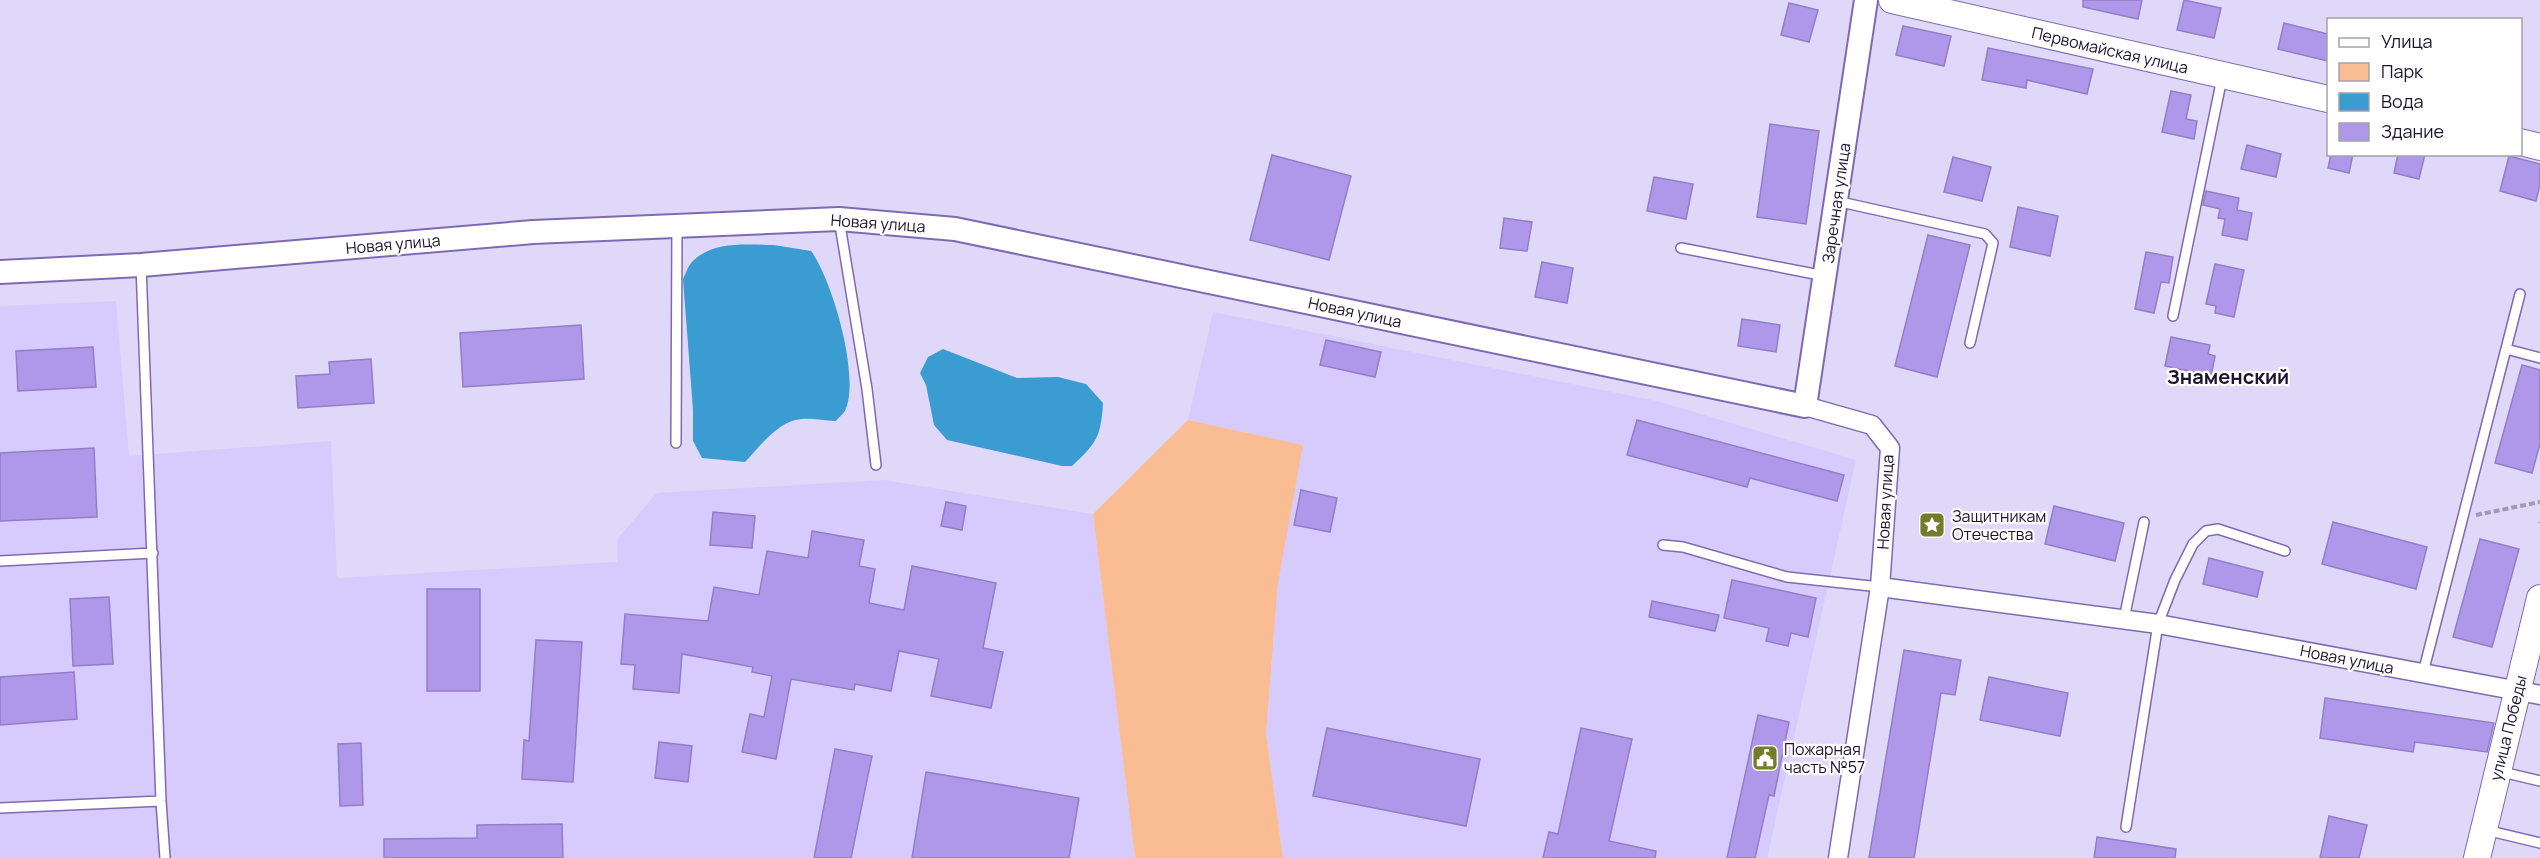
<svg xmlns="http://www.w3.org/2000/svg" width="2540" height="858" font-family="Manrope,sans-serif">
<rect width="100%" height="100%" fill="#e0d8f8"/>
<path fill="#d7cbfe" d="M 116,301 L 129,456 L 331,441 L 337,578 L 617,562 L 618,538 L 657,493 L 884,480 L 1093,514 L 1135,858 L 0,858 L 0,306 Z
M 1213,312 L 1657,401 L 1856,460 L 1767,858 L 1283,858 L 1266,733 L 1280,559 L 1302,445 L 1188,420 Z"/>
<path fill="#fabd93" d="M 1188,420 L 1303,445 L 1278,583 L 1266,733 L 1283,858 L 1135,858 L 1093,514 Z"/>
<path fill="#3a9cd0" d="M 774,245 L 811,251 C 832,279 861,378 845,411 C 843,414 838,418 836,421 C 824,421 813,418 802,419 C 779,420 759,447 745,462 L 702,458 L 693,441 L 693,410 L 683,279 C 686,273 688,266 692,262 C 713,240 748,245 774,245 Z
M 943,349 L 1017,378 L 1058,377 L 1086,384 L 1103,403 C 1101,436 1097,443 1072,466 L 1062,466 L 947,440 L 934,425 L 926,385 L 920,373 L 928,357 Z"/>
<path fill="#af98e9" stroke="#927ec6" stroke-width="1.5" d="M 2083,0 L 2142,0 L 2138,19 L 2083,7 Z
M 2184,0 L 2221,8 L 2214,38 L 2177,30 Z
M 1789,3 L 1818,10 L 1809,42 L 1781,35 Z
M 2284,23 L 2328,34 L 2328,61 L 2278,49 Z
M 1903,26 L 1951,36 L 1944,66 L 1896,55 Z
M 1988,48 L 2093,69 L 2087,94 L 2027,80 L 2026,88 L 1982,80 Z
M 2171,91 L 2191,95 L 2186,119 L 2197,121 L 2194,139 L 2162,132 Z
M 1770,124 L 1819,131 L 1806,224 L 1757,217 Z
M 2247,145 L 2281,154 L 2276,177 L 2241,169 Z
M 2331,154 L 2353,154 L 2349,173 L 2328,168 Z
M 2398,154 L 2425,154 L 2419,179 L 2394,173 Z
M 1272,155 L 1351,176 L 1329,260 L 1250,240 Z
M 2509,156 L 2540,164 L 2540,185 L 2536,201 L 2500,191 Z
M 1953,157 L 1991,167 L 1982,201 L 1944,192 Z
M 1654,177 L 1693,184 L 1686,219 L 1647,211 Z
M 2206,191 L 2239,198 L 2237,210 L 2252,213 L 2247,240 L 2222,235 L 2225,219 L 2218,218 L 2220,209 L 2203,205 Z
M 2018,207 L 2058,216 L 2050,256 L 2010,247 Z
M 1504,218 L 1532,222 L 1527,251 L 1500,248 Z
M 1928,235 L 1970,245 L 1937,377 L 1895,366 Z
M 2146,252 L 2173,257 L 2169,283 L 2161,282 L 2154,313 L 2135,309 Z
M 1542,262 L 1573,268 L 1567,303 L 1535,297 Z
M 2215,264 L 2244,270 L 2234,317 L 2215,313 L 2216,306 L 2206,304 Z
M 1742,319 L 1780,325 L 1776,352 L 1738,346 Z
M 581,325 L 584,379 L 463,387 L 460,333 Z
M 2171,337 L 2210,345 L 2208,354 L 2215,356 L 2211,376 L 2165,366 Z
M 1326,340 L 1381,352 L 1375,377 L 1320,365 Z
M 93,347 L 96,387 L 18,391 L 16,351 Z
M 371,359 L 374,403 L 298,408 L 296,376 L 330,374 L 329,362 Z
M 2522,365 L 2540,370 L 2540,444 L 2532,473 L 2495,463 Z
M 1637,420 L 1844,475 L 1837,501 L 1750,478 L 1747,487 L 1627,455 Z
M 94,448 L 97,517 L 0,521 L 0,453 Z
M 1301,490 L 1337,498 L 1330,532 L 1294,525 Z
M 946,502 L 966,506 L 962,530 L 941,526 Z
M 2054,506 L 2124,523 L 2115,561 L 2045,544 Z
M 713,512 L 755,516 L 752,548 L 710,545 Z
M 2333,522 L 2427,547 L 2416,589 L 2322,564 Z
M 812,531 L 864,540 L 859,566 L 875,569 L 869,603 L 904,610 L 912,566 L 996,583 L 983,648 L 1003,652 L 991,708 L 931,696 L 939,659 L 899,651 L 891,691 L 855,684 L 854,690 L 791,679 L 776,759 L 742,752 L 750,714 L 764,717 L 772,676 L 752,672 L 753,667 L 682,654 L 679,693 L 633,689 L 635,665 L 621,664 L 625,614 L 708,621 L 714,587 L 759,595 L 767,551 L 808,558 Z
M 2480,539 L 2519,549 L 2492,647 L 2453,637 Z
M 2209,558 L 2263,572 L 2257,597 L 2203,584 Z
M 1732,580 L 1816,598 L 1808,637 L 1791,633 L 1788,646 L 1766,641 L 1769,628 L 1724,618 Z
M 427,589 L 480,589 L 480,691 L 427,691 Z
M 109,597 L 113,664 L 73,666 L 70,599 Z
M 1652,601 L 1719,615 L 1715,631 L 1649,617 Z
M 536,640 L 582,642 L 573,782 L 522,779 L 524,740 L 529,741 Z
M 1904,650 L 1961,660 L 1955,695 L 1941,693 L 1914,858 L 1869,858 Z
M 74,672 L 77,719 L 0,725 L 0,677 Z
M 1989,677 L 2068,693 L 2060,736 L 1980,720 Z
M 2325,698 L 2419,712 L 2494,723 L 2487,752 L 2415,742 L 2413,752 L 2320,738 Z
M 1758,715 L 1789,722 L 1774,796 L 1769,795 L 1755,858 L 1727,858 Z
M 1327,728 L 1480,759 L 1466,826 L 1313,796 Z
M 1581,728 L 1632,739 L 1609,841 L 1656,851 L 1655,858 L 1543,858 L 1549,832 L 1558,834 Z
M 659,742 L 692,746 L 688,782 L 655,778 Z
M 361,743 L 363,805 L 340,806 L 338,744 Z
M 835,749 L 872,756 L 851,858 L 814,858 Z
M 926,772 L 1079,798 L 1069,858 L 912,858 Z
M 2329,816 L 2367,825 L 2359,858 L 2320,858 Z
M 562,824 L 563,858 L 384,858 L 384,839 L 477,838 L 477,825 Z
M 2097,837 L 2176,849 L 2175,858 L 2094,858 Z"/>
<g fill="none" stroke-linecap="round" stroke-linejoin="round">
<defs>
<path id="service" d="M 1836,201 L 1985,234 L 1993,243 L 1970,343
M 839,219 L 867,389 L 876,465
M 1681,248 L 1825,276
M 141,265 L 161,801 L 165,858
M 2173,316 L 2222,78
M 2506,349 L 2540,358
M 676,443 L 677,226
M 1663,545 L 1683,547 L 1787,577 L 1880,587
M 0,561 L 153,553
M 2124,619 L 2144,522
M 2423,673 L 2520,294
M 2498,771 L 2540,781
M 0,808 L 161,801
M 2126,827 L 2158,624 L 2175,580 L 2193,544 L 2206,531 L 2218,529 L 2285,551
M 2486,830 L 2540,843"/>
<path id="minor" d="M 1805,406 L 1872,425 L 1890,448 L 1880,587 L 1838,858
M 1880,587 L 2158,624 L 2540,695"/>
<path id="tertiary" d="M 0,272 L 141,265 L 533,232 L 839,219 L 955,229 L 1805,406 L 1866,0"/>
<path id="secondary" d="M 1892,0 L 2328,99
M 2520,142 L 2540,147
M 2477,858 L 2540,598"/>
</defs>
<use href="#service" stroke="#7f6ab1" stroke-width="12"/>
<use href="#minor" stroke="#7f6ab1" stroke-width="21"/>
<use href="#tertiary" stroke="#7f6ab1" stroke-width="26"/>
<use href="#secondary" stroke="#7f6ab1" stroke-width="28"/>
<path stroke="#a198b7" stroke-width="4" stroke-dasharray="6 3" stroke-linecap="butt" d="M 2476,515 L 2540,502
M 2540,523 L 2540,522"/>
<use href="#service" stroke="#fff" stroke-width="9"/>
<use href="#minor" stroke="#fff" stroke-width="18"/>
<use href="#tertiary" stroke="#fff" stroke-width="22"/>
<use href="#secondary" stroke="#fff" stroke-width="26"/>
</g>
<defs>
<symbol id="sight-square" viewBox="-11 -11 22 22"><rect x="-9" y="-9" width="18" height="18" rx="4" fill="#727d29" stroke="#fff"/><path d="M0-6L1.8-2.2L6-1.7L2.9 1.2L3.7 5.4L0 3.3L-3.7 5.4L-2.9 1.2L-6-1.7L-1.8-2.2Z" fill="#fff"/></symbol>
<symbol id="civic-square" viewBox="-11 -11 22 22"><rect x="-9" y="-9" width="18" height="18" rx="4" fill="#727d29" stroke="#fff"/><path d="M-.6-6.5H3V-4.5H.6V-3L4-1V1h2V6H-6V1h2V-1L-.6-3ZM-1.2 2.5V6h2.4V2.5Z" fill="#fff"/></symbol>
</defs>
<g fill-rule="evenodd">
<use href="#sight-square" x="1917" y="510" width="30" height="30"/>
<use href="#civic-square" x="1750" y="743" width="30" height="30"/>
</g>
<g text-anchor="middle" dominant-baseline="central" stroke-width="4.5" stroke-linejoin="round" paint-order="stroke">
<g font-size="16" fill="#1c132f" stroke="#fff">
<text transform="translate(2110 50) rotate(13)">Первомайская улица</text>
<text transform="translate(1836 203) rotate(-82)">Заречная улица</text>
<text transform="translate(878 223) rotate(4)">Новая улица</text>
<text transform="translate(393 244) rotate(-5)">Новая улица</text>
<text transform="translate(1355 312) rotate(12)">Новая улица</text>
<text transform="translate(1885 502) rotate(-87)">Новая улица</text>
<text transform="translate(2347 659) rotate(11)">Новая улица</text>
<text transform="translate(2508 728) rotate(-76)">улица Победы</text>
</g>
<g font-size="16" fill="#1c132f" stroke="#fff" text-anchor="start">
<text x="1952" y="516">Защитникам<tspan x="1952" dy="18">Отечества</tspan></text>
<text x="1784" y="749">Пожарная<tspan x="1784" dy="18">часть №57</tspan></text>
</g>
<g font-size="20" font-weight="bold" fill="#1c132f" stroke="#fff">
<text x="2228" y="376">Знаменский</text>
</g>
</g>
<rect x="2327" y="18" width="195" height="138" fill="#ffffff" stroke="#a4a1ac" stroke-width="1.5"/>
<rect x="2339" y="38" width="30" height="9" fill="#ffffff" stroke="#a4a1ac" stroke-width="1.5"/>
<text x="2381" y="48" font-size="18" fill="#1c132f">Улица</text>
<rect x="2339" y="63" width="30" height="18" fill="#fabd93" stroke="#a4a1ac" stroke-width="1.5"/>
<text x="2381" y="78" font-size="18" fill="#1c132f">Парк</text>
<rect x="2339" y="93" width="30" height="18" fill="#3a9cd0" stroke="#a4a1ac" stroke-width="1.5"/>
<text x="2381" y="108" font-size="18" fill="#1c132f">Вода</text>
<rect x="2339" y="123" width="30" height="18" fill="#af98e9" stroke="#a4a1ac" stroke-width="1.5"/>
<text x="2381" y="138" font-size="18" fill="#1c132f">Здание</text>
</svg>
